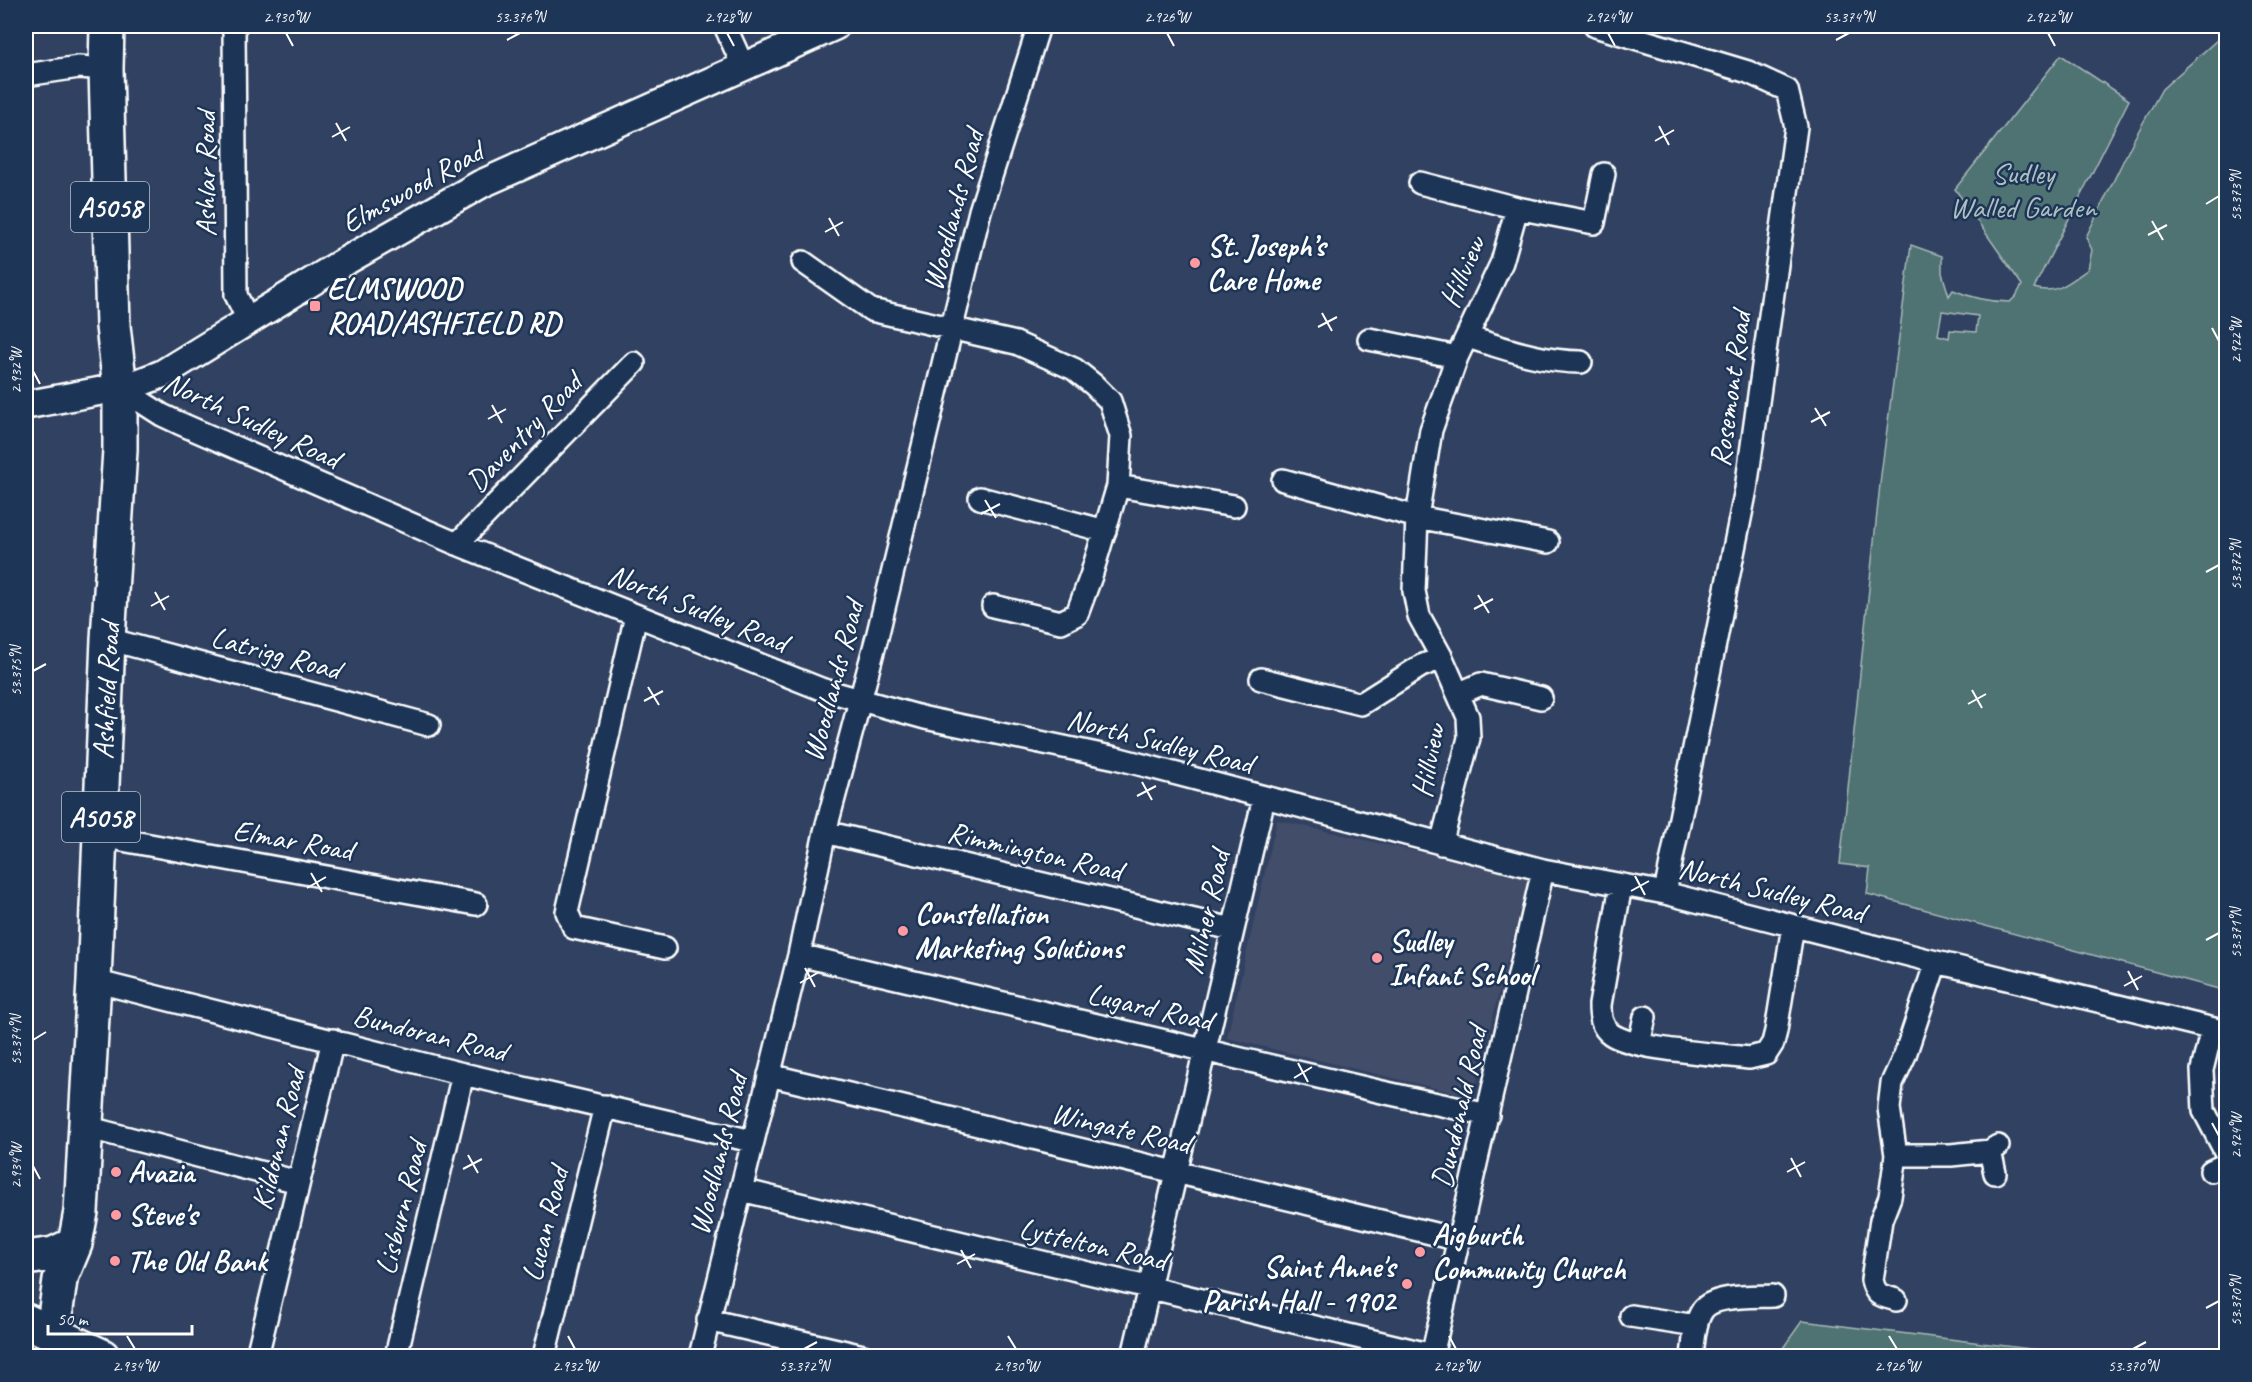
<svg xmlns="http://www.w3.org/2000/svg" width="2252" height="1382" font-family="Caveat,sans-serif">
<rect width="100%" height="100%" fill="#314161"/>
<filter id="ink" filterUnits="userSpaceOnUse"><feTurbulence type="fractalNoise" baseFrequency=".0167" numOctaves="2"/><feDisplacementMap in="SourceGraphic" scale="12" xChannelSelector="R" yChannelSelector="G"/><feConvolveMatrix kernelMatrix="1 2 1 2 8 2 1 2 1" color-interpolation-filters="sRGB"/></filter>
<g filter="url(#ink)">
<path fill="#434d6b" d="M 1277,820 L 1528,877 L 1473,1097 L 1227,1038 Z"/>
<path fill="#507373" stroke="#a8b9b9" stroke-width="1.5" fill-rule="evenodd" d="M 2226,32 L 2226,991 L 1867,894 L 1870,868 L 1840,864 L 1881,475 L 1911,245 L 1942,256 L 1942,273 L 1949,296 L 1953,290 C 1972,298 1989,302 2010,302 L 2016,296 L 2022,285 L 1955,189 L 2061,55 L 2129,100 L 2034,288 C 2057,295 2070,282 2088,269 L 2092,250 L 2086,237 L 2134,139 L 2162,89 ZM 1942,311 L 1978,316 L 1976,332 L 1950,330 L 1949,338 L 1938,335 Z
M 1802,1321 L 2056,1352 L 2055,1356 L 1782,1356 L 1783,1348 Z"/>
<g fill="none" stroke-linecap="round" stroke-linejoin="round">
<defs>
<path id="minor" d="M 234,26 L 236,295 L 248,320
M 725,26 L 744,68
M 1595,26 L 1748,72 L 1787,90 L 1796,127 L 1746,489 L 1665,893
M 26,75 L 79,67 L 106,69
M 1420,183 L 1517,208 L 1594,223 L 1604,174
M 803,262 L 871,310 L 1016,343 L 1074,369 L 1094,385 L 1110,401 L 1121,436 L 1118,486 L 1091,576 L 1077,614 L 1061,622 L 993,606
M 1467,337 C 1504,348 1541,362 1581,362
M 1369,339 L 1457,357
M 120,388 L 162,415 L 179,423 L 457,544 L 821,689 L 925,718 L 1116,758 L 1543,870 L 1665,893 L 1928,960 L 2226,1032
M 1283,480 L 1417,517 L 1548,542
M 1118,486 L 1234,506
M 980,498 L 1105,531
M 457,544 L 634,363
M 636,616 L 567,912 L 574,928 L 665,948
M 108,639 L 429,725
M 1261,679 L 1361,704 L 1421,666 L 1442,658
M 1458,694 L 1481,684 L 1541,698
M 825,832 L 1232,929
M 100,836 L 476,904
M 1441,844 L 1469,738 L 1468,717 L 1442,658 L 1419,616 L 1414,591 L 1417,517 L 1431,430 L 1457,357 L 1502,262 L 1517,208
M 1621,885 L 1600,1005 C 1600,1016 1601,1027 1611,1034 C 1634,1050 1718,1054 1749,1058 L 1766,1054 L 1773,1043 L 1776,1031 L 1793,926
M 799,955 L 1382,1092 L 1488,1115
M 94,981 L 463,1074 L 752,1141
M 2212,1029 L 2202,1070 L 2204,1111 L 2226,1153
M 1639,1044 L 1645,1017
M 769,1075 L 1460,1240
M 86,1127 L 298,1182
M 1896,1155 L 1951,1155 L 1990,1151
M 2211,1171 L 2226,1164
M 1995,1173 L 1990,1151 L 1998,1146
M 741,1190 L 1432,1355
M 1896,1300 C 1881,1295 1876,1297 1872,1280 L 1881,1220 L 1890,1197 L 1896,1155 L 1889,1108 L 1892,1083 L 1905,1055 L 1936,962
M 1631,1316 L 1696,1326
M 708,1320 L 863,1356
M 257,1356 L 333,1040
M 396,1356 L 463,1074
M 544,1356 L 605,1106
M 700,1356 L 799,955 L 825,832 L 877,637 L 980,211 L 1039,26
M 1133,1356 L 1264,798
M 1432,1356 L 1543,870
M 1692,1356 C 1694,1342 1694,1323 1702,1311 C 1712,1294 1755,1297 1773,1296"/>
<path id="tertiary" d="M 26,405 L 133,385 L 162,374 L 342,263 L 481,184 L 835,26"/>
<path id="primary" d="M 26,1258 L 54,1254 L 75,1244
M 57,1356 L 56,1309 L 60,1280 L 75,1244 L 81,1212 L 94,981 L 108,639 L 120,450 L 120,388 L 113,326 L 106,69 L 107,26"/>
<path id="trunk" d="M 26,1321 L 102,1356"/>
</defs>
<use href="#minor" stroke="#fff" stroke-width="26"/>
<use href="#tertiary" stroke="#fff" stroke-width="32"/>
<use href="#primary" stroke="#fff" stroke-width="38"/>
<use href="#trunk" stroke="#fff" stroke-width="38"/>
<use href="#minor" stroke="#1d3557" stroke-width="21"/>
<use href="#tertiary" stroke="#1d3557" stroke-width="27"/>
<use href="#primary" stroke="#1d3557" stroke-width="33"/>
<use href="#trunk" stroke="#1d3557" stroke-width="33"/>
</g>
</g>
<path fill="none" stroke="#fff" stroke-width="2" d="M 286,33 L 293,46M 727,33 L 734,46M 1167,33 L 1174,46M 1608,33 L 1615,46M 2048,33 L 2055,46M 507,40 L 520,33M 1836,40 L 1849,33M 336,123 L 346,141M 1659,126 L 1669,145M 332,137 L 350,127M 1655,141 L 1674,130M 2206,204 L 2219,196M 829,218 L 839,236M 2152,221 L 2163,240M 825,232 L 843,222M 2148,235 L 2167,225M 1322,313 L 1332,331M 1318,327 L 1337,317M 2212,328 L 2219,341M 33,371 L 40,384M 492,405 L 502,423M 1815,408 L 1826,426M 488,419 L 506,409M 1811,422 L 1830,412M 985,500 L 996,518M 981,514 L 1000,504M 2206,572 L 2219,565M 155,592 L 165,610M 1478,595 L 1489,613M 151,606 L 169,596M 1474,609 L 1493,599M 33,671 L 46,664M 648,687 L 659,705M 1972,690 L 1982,708M 644,701 L 663,691M 1968,704 L 1986,694M 1142,782 L 1152,800M 1137,796 L 1156,786M 311,873 L 322,892M 1635,876 L 1645,895M 307,888 L 326,877M 1631,891 L 1649,881M 2206,940 L 2219,933M 805,968 L 815,987M 2128,971 L 2138,990M 800,983 L 819,972M 2124,986 L 2142,976M 33,1040 L 46,1032M 1298,1063 L 1308,1082M 1294,1078 L 1312,1067M 2212,1123 L 2219,1136M 468,1155 L 478,1173M 1791,1158 L 1801,1177M 33,1166 L 40,1179M 463,1169 L 482,1159M 1787,1172 L 1805,1162M 961,1250 L 971,1268M 957,1264 L 975,1254M 2206,1308 L 2219,1301M 127,1336 L 135,1349M 568,1336 L 575,1349M 1008,1336 L 1016,1349M 1449,1336 L 1456,1349M 1889,1336 L 1897,1349M 804,1349 L 817,1342M 2133,1349 L 2146,1342"/>
<g fill="#ff9aa2" stroke="#1d3557" stroke-width="2">
<circle cx="1195" cy="263" r="6"/>
<rect x="309" y="300" width="12" height="12" rx="3"/>
<circle cx="903" cy="931" r="6"/>
<circle cx="1377" cy="958" r="6"/>
<circle cx="116" cy="1172" r="6"/>
<circle cx="116" cy="1215" r="6"/>
<circle cx="1420" cy="1252" r="6"/>
<circle cx="115" cy="1261" r="6"/>
<circle cx="1407" cy="1284" r="6"/>
</g>
<g text-anchor="middle" dominant-baseline="central" stroke-width="5" stroke-linejoin="round" paint-order="stroke">
<g fill="#1d3557" stroke="#bbc2cd" stroke-width="1.5">
<rect x="71" y="182" width="78" height="50" rx="4.5"/>
<rect x="62" y="792" width="78" height="50" rx="4.5"/>
</g>
<g font-size="28" font-weight="bold" fill="#fff">
<text x="110" y="207">A5058</text>
<text x="101" y="817">A5058</text>
</g>
<g font-size="30" fill="#b0c0c0" stroke="#1d3557">
<text x="2023" y="173">Sudley<tspan x="2023" dy="34">Walled Garden</tspan></text>
</g>
<g font-size="30" fill="#fff" stroke="#1d3557">
<text transform="translate(205 174) rotate(-90)">Ashlar Road</text>
<text transform="translate(412 187) rotate(-29)">Elmswood Road</text>
<text transform="translate(953 210) rotate(-75)">Woodlands Road</text>
<text transform="translate(1462 272) rotate(-67)">Hillview</text>
<text transform="translate(1730 389) rotate(-82)">Rosemont Road</text>
<text transform="translate(252 420) rotate(25)">North Sudley Road</text>
<text transform="translate(524 432) rotate(-46)">Daventry Road</text>
<text transform="translate(698 608) rotate(22)">North Sudley Road</text>
<text transform="translate(276 653) rotate(15)">Latrigg Road</text>
<text transform="translate(833 681) rotate(-75)">Woodlands Road</text>
<text transform="translate(106 691) rotate(-87)">Ashfield Road</text>
<text transform="translate(1160 741) rotate(14)">North Sudley Road</text>
<text transform="translate(1428 761) rotate(-79)">Hillview</text>
<text transform="translate(293 840) rotate(10)">Elmar Road</text>
<text transform="translate(1035 851) rotate(13)">Rimmington Road</text>
<text transform="translate(1772 890) rotate(14)">North Sudley Road</text>
<text transform="translate(1206 912) rotate(-77)">Milner Road</text>
<text transform="translate(1150 1007) rotate(13)">Lugard Road</text>
<text transform="translate(430 1033) rotate(14)">Bundoran Road</text>
<text transform="translate(1459 1107) rotate(-77)">Dundonald Road</text>
<text transform="translate(1121 1128) rotate(13)">Wingate Road</text>
<text transform="translate(278 1139) rotate(-76)">Kildonan Road</text>
<text transform="translate(718 1154) rotate(-76)">Woodlands Road</text>
<text transform="translate(401 1208) rotate(-76)">Lisburn Road</text>
<text transform="translate(545 1224) rotate(-76)">Lucan Road</text>
<text transform="translate(1093 1244) rotate(13)">Lyttelton Road</text>
</g>
<g font-size="30" font-weight="bold" fill="#fff" stroke="#1d3557" text-anchor="start">
<text x="1207" y="246">St. Joseph’s<tspan x="1207" dy="34">Care Home</tspan></text>
<text x="327" y="289">ELMSWOOD<tspan x="327" dy="34">ROAD/ASHFIELD RD</tspan></text>
<text x="915" y="914">Constellation<tspan x="915" dy="34">Marketing Solutions</tspan></text>
<text x="1389" y="941">Sudley<tspan x="1389" dy="34">Infant School</tspan></text>
<text x="128" y="1172">Avazia</text>
<text x="128" y="1215">Steve's</text>
<text x="1432" y="1235">Aigburth<tspan x="1432" dy="34">Community Church</tspan></text>
<text x="127" y="1261">The Old Bank</text>
<text x="1395" y="1267" text-anchor="end">Saint Anne's<tspan x="1395" dy="34">Parish Hall - 1902</tspan></text>
</g>
</g>
<rect width="2252" height="1382" fill="none" stroke="#1d3557" stroke-width="66"/>
<path d="M48 1325v9h144v-9" fill="none" stroke="#ffffff" stroke-width="3"/>
<text x="57" y="1325" font-size="18" fill="#ffffff" stroke="#1d3557" stroke-width="4.5" paint-order="stroke">50 m</text>
<rect x="33" y="33" width="2186" height="1316" fill="none" stroke="#fff" stroke-width="2"/>
<g font-size="15" text-anchor="middle" fill="#fff">
<text x="286" y="22">2.930°W</text>
<text x="520" y="22">53.376°N</text>
<text x="727" y="22">2.928°W</text>
<text x="1167" y="22">2.926°W</text>
<text x="1608" y="22">2.924°W</text>
<text x="1849" y="22">53.374°N</text>
<text x="2048" y="22">2.922°W</text>
<text transform="translate(2236 196) rotate(-90)" y="5">53.373°N</text>
<text transform="translate(2236 341) rotate(-90)" y="5">2.922°W</text>
<text transform="translate(16 371) rotate(-90)" y="5">2.932°W</text>
<text transform="translate(2236 565) rotate(-90)" y="5">53.372°N</text>
<text transform="translate(16 671) rotate(-90)" y="5">53.375°N</text>
<text transform="translate(2236 933) rotate(-90)" y="5">53.371°N</text>
<text transform="translate(16 1040) rotate(-90)" y="5">53.374°N</text>
<text transform="translate(2236 1136) rotate(-90)" y="5">2.924°W</text>
<text transform="translate(16 1166) rotate(-90)" y="5">2.934°W</text>
<text transform="translate(2236 1301) rotate(-90)" y="5">53.370°N</text>
<text x="135" y="1371">2.934°W</text>
<text x="575" y="1371">2.932°W</text>
<text x="804" y="1371">53.372°N</text>
<text x="1016" y="1371">2.930°W</text>
<text x="1456" y="1371">2.928°W</text>
<text x="1897" y="1371">2.926°W</text>
<text x="2133" y="1371">53.370°N</text>
</g>
</svg>
